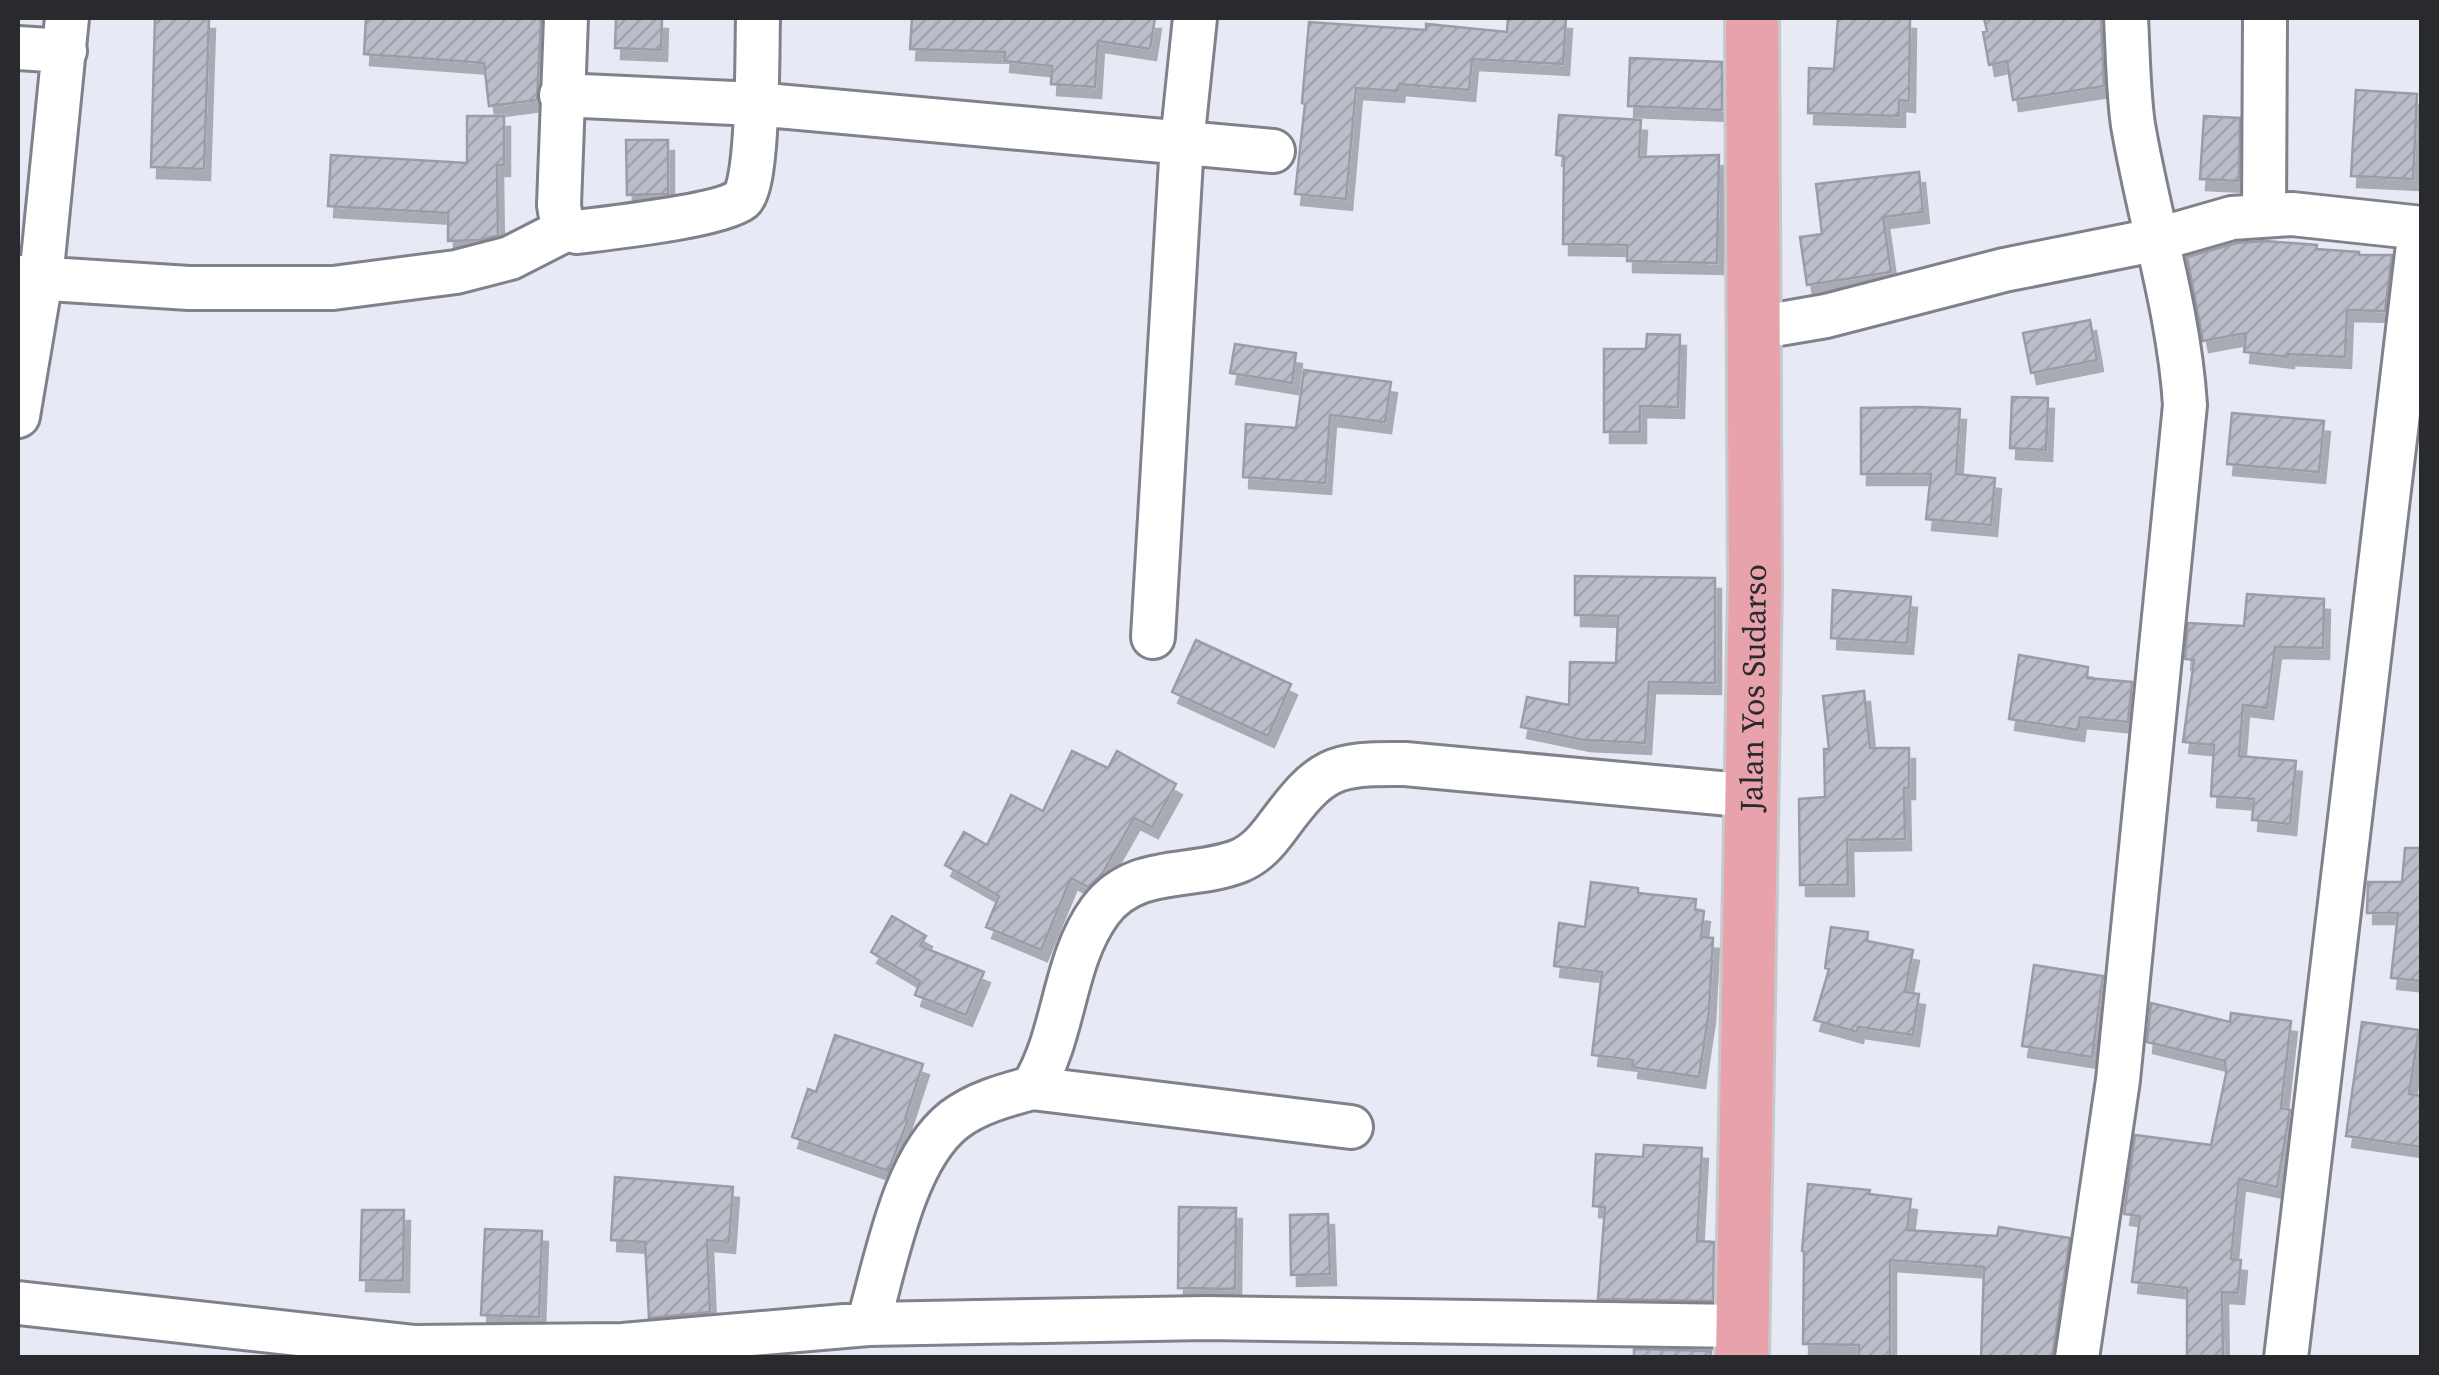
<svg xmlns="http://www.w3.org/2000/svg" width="2439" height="1375" font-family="'Source Serif 4',serif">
<defs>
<pattern id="building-hatch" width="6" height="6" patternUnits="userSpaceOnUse" patternTransform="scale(2.5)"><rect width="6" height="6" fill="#bbbec9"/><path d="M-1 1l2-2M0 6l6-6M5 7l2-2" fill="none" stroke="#a1a3ad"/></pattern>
<filter id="shadow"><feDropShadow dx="6" dy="11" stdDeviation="0" flood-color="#0004"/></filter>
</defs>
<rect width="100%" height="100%" fill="#e7e9f5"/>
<path fill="url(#building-hatch)" stroke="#9a9ca7" stroke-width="2.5" filter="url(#shadow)" d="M 155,18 L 209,18 L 204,169 L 151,167 Z
M 366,18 L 541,18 L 537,100 L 489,106 L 484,63 L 364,54 Z
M 616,18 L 662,18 L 661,50 L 615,48 Z
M 912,18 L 1155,18 L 1150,49 L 1098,41 L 1095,87 L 1051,84 L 1052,66 L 1004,61 L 1005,52 L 910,49 Z
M 1508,18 L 1566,18 L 1563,64 L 1472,59 L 1469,90 L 1399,84 L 1398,91 L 1356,88 L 1346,199 L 1295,194 L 1305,104 L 1302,103 L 1309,22 L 1426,30 L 1426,24 L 1507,32 Z
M 1838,18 L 1910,18 L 1909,101 L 1899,100 L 1899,116 L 1808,113 L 1809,68 L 1834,69 Z
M 1984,18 L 2101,18 L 2104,86 L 2013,100 L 2007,61 L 1989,65 L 1983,32 L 1987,31 Z
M 1630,58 L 1722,62 L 1722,110 L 1628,106 Z
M 2356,90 L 2417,94 L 2413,179 L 2351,176 Z
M 1559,115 L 1641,120 L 1639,157 L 1719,155 L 1717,263 L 1627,261 L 1627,245 L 1563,244 L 1564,156 L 1556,155 Z
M 467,116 L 504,116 L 504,165 L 497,165 L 498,235 L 481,240 L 448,241 L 448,213 L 328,206 L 331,155 L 467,163 Z
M 2204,116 L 2240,118 L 2239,181 L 2200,179 Z
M 626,140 L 668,140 L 668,194 L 627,195 Z
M 1919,172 L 1923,212 L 1883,217 L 1891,272 L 1807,285 L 1800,237 L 1822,234 L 1816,184 Z
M 2265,241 L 2317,245 L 2316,249 L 2359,252 L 2359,255 L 2392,255 L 2385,311 L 2347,310 L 2345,357 L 2288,354 L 2288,357 L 2244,352 L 2246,333 L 2203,341 L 2187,257 L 2236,243 Z
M 2090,320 L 2097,360 L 2031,373 L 2023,333 Z
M 1647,334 L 1680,335 L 1678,407 L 1640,406 L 1640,432 L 1604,432 L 1604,349 L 1646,349 Z
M 1235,344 L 1296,353 L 1292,383 L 1230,373 Z
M 1304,370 L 1391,382 L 1385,422 L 1330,415 L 1325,483 L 1243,477 L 1246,424 L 1296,428 Z
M 2012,397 L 2048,398 L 2046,450 L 2010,448 Z
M 1919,407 L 1960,409 L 1956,474 L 1995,478 L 1991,525 L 1926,519 L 1931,474 L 1861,474 L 1861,408 Z
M 2232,413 L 2324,421 L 2319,472 L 2227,464 Z
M 1575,576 L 1715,578 L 1715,683 L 1649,682 L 1645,743 L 1584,740 L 1521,727 L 1527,697 L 1569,705 L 1570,662 L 1616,663 L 1618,616 L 1575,615 Z
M 1833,590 L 1911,597 L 1907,643 L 1831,638 Z
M 2247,594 L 2324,599 L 2323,648 L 2275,647 L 2267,708 L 2243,705 L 2239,756 L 2296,761 L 2290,824 L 2252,820 L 2254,799 L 2211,796 L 2214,745 L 2183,742 L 2194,660 L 2185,659 L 2188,623 L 2244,626 Z
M 1196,640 L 1291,684 L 1268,736 L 1172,692 Z
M 2019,655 L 2088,667 L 2087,678 L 2132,682 L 2128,722 L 2080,717 L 2078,730 L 2009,719 Z
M 1864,691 L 1870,748 L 1909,748 L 1909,788 L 1904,788 L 1905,839 L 1847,840 L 1848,885 L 1800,885 L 1799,799 L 1825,797 L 1824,749 L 1829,749 L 1823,696 Z
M 1072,751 L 1108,768 L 1117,751 L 1176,784 L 1152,827 L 1134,818 L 1102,874 L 1088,887 L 1071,878 L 1041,950 L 986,927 L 999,896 L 945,865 L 964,832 L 987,845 L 1011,795 L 1043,811 Z
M 2405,848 L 2422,848 L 2422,981 L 2391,978 L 2398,913 L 2367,913 L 2368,882 L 2402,882 Z
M 1591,882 L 1638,888 L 1638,893 L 1696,899 L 1695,910 L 1704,911 L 1701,937 L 1713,938 L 1709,1011 L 1699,1077 L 1632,1067 L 1633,1060 L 1592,1055 L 1602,972 L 1554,966 L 1559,923 L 1585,927 Z
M 892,916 L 926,936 L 920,946 L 984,972 L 966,1015 L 915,995 L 920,981 L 871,952 Z
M 1831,927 L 1868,932 L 1867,941 L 1913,950 L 1905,992 L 1919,994 L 1913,1035 L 1858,1027 L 1857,1032 L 1814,1020 L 1829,969 L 1825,968 Z
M 2034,965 L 2103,976 L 2092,1057 L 2022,1046 Z
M 2151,1003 L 2230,1022 L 2231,1013 L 2291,1021 L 2281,1108 L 2290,1110 L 2277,1187 L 2239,1179 L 2231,1259 L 2241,1260 L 2238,1293 L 2222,1292 L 2223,1356 L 2187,1356 L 2187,1288 L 2132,1282 L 2140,1216 L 2124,1214 L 2135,1135 L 2211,1145 L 2226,1074 L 2225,1061 L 2147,1042 Z
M 2362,1022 L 2419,1030 L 2409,1094 L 2422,1096 L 2422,1147 L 2346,1136 Z
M 835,1035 L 923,1064 L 905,1119 L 908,1120 L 888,1171 L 792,1137 L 808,1089 L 816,1092 Z
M 1644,1145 L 1702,1148 L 1697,1241 L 1714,1242 L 1713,1301 L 1598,1299 L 1605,1207 L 1593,1206 L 1596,1154 L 1643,1157 Z
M 615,1177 L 733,1187 L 729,1242 L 707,1240 L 710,1312 L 649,1318 L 645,1242 L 611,1240 Z
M 1808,1184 L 1870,1190 L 1869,1194 L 1911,1199 L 1907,1230 L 1997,1236 L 1999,1227 L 2070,1238 L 2052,1358 L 1981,1358 L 1984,1267 L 1890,1260 L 1890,1358 L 1859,1358 L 1859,1345 L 1803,1344 L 1804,1252 L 1802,1251 Z
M 1179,1207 L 1236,1208 L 1235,1289 L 1178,1288 Z
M 362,1210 L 404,1210 L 403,1281 L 360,1280 Z
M 1328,1214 L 1330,1274 L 1291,1275 L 1290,1215 Z
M 485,1229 L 542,1231 L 539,1317 L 481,1315 Z
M 1634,1349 L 1711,1351 L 1710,1358 L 1634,1358 Z"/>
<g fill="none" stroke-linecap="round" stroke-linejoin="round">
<defs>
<path id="minor" d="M 566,18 L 559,205 C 561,220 562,227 577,232 C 608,228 721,216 742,199 C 759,184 757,47 758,18
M 18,48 L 65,51
M 561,95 L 755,104 L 1273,151
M 2264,214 L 2265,18
M 18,277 L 189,288 L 333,288 L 456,272 L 510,258 L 567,229
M 1756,328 L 1826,316 L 2004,270 L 2159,239 L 2232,218 L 2292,214 L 2422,228
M 18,416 L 41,279 L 67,18
M 1153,637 L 1182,143 L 1195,18
M 1032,1088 L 1351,1127
M 18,1303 L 415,1347 L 623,1345 L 868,1324 L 1206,1318 L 1741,1326
M 868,1324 C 886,1263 903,1160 954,1120 C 976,1103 1006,1095 1032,1088 C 1066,1034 1062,963 1100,911 C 1135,864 1190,880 1239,861 C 1256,854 1267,841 1278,826 C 1321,768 1332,763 1405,764 L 1752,796
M 2077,1358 L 2118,1080 L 2185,405 C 2179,310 2149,219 2133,125 C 2128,90 2128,53 2126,18
M 2286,1358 L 2420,228"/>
<g id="major">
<path id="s1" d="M 1742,1358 L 1755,584 L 1752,18"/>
</g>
</defs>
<use href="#minor" stroke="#7f818b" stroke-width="48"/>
<use href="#major" stroke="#c7c8c9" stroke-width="58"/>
<use href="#minor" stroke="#fff" stroke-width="42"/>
<use href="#major" stroke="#e8a2ac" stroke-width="52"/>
</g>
<g text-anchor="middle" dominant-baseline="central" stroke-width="8" stroke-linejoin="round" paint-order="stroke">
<g font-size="32" fill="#292a2e" stroke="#f6f7fe">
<text stroke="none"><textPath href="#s1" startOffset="670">Jalan Yos Sudarso</textPath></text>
</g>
</g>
<rect width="2439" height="1375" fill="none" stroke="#292a2e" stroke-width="40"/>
</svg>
